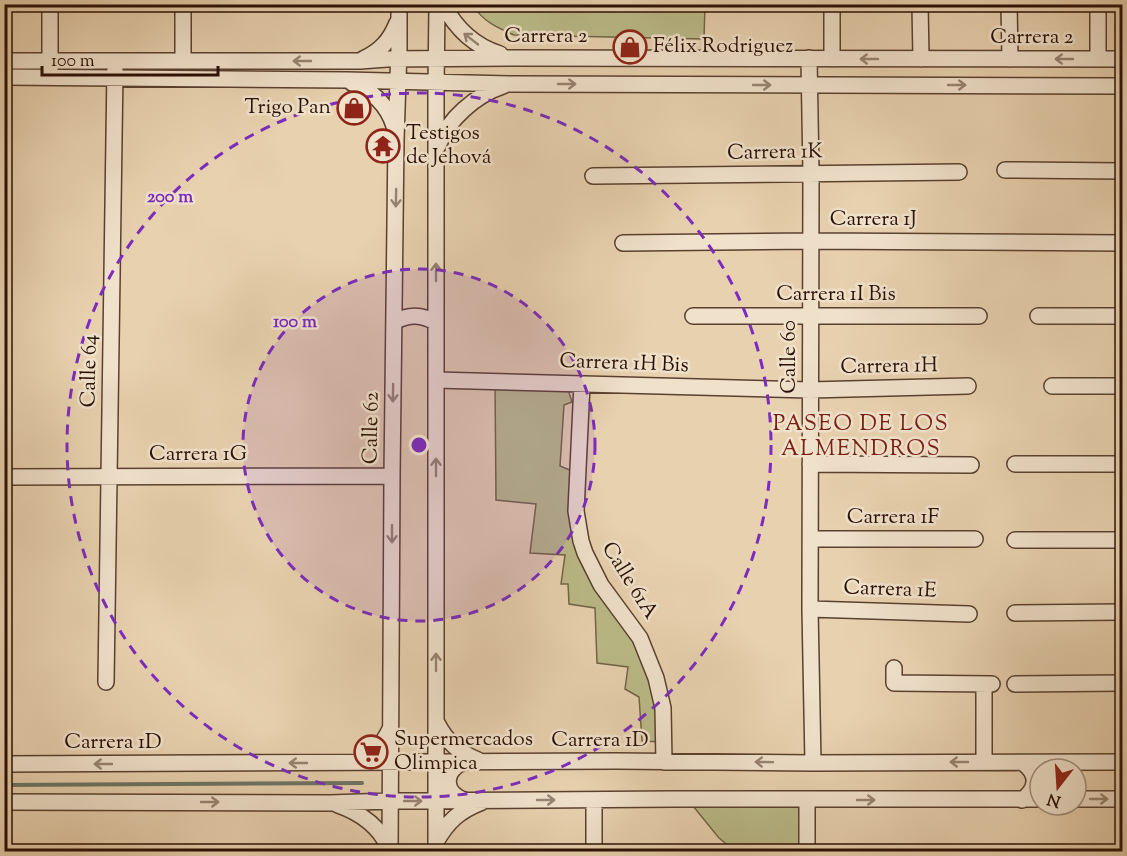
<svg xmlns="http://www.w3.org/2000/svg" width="1127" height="856" font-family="'Sorts Mill Goudy',serif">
<rect width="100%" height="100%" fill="#e8d1af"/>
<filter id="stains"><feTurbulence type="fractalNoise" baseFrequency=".00333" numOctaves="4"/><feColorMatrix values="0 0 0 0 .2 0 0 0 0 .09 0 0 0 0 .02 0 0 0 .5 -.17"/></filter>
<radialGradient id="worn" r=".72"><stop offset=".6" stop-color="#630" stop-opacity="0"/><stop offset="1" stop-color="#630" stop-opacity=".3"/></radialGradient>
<path fill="#baba88" stroke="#726547" stroke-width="1.5" d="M 473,5 L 705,5 L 704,39 L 514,35 C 498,28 482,21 473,5 Z
M 495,383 L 567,386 L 572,402 L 564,405 L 560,466 L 577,473 L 585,553 L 640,638 L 660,691 L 662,742 L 642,741 L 639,697 L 625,689 L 628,667 L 597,663 L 595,608 L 569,604 L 568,584 L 561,584 L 565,555 L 530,553 L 536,504 L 496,500 Z
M 801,805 L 803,851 L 735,851 L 719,838 L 693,806 Z"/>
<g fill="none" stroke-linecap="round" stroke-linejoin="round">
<path stroke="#6c7566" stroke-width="4" d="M 4,785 L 362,783"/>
<defs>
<path id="minor" d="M 50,4 L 50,70
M 443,4 C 456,29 474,46 500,54
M 832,4 L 832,59
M 920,4 L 921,59
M 1009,4 L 1010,59
M 1098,4 L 1098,59
M 809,58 L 811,174 L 810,609 L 813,763
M 363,59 C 381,51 390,40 397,23
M 4,61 L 360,61 L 387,59 L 512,58 L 1122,59
M 183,61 L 183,4
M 4,77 L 347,80 L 509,84 L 1122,86
M 352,83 C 373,91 387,104 394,126
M 438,146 C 448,119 476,95 503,86
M 1005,170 L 1122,171
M 593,176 L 959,172
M 623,243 L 810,241 L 1122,243
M 693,316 L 979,316
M 1038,316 L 1122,316
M 394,322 C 409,314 422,314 436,323
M 436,380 L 810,390 L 968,386
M 582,384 L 576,511 L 581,541 L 585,553 L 601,585 L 640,638 L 656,678 L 663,708 L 664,762
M 1052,386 L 1122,386
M 810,464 L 971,465
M 1015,464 L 1122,464
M 4,477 L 392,476
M 811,539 L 975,539
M 1015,540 L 1122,540
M 810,609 L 969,614
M 1015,613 L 1122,612
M 894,668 L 894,683 L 992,684
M 106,682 L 115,70
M 1015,684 L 1122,683
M 437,723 C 447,742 458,752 478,760
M 358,762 C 373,755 383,744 390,729
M 464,762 C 443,771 443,792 464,800
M 984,762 L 984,684
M 4,764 L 616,761 L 813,763 L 1122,762
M 1076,799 L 1122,799
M 594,800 L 594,852
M 807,800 L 807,852
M 1022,800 C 1038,788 1038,774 1023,763
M 4,802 L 330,803 L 390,801 L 674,799 L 1040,799
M 338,805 C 361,813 379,826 389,848
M 436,842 C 448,821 459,811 482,802
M 390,852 L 392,476 L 396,140 L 399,48 L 399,4
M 436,852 L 436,90 L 437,4"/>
</defs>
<use href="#minor" stroke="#5a4030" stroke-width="18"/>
<use href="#minor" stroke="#f0e1cb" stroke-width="15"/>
</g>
<defs><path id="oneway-shaft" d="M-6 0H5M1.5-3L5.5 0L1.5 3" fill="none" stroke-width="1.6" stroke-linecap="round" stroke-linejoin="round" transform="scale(1.5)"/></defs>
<g stroke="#978372">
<use href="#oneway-shaft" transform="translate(471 39) rotate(-142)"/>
<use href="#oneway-shaft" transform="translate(869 59) rotate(180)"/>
<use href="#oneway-shaft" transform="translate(1064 59) rotate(-180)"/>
<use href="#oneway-shaft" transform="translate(302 61) rotate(180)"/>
<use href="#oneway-shaft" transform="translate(567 84)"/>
<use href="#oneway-shaft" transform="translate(762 85)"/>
<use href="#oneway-shaft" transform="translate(957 85)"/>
<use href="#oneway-shaft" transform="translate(396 198) rotate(91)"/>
<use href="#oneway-shaft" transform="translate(436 272) rotate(-90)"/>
<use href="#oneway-shaft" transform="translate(393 393) rotate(91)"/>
<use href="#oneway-shaft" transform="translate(436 467) rotate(-90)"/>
<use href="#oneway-shaft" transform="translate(392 534) rotate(90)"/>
<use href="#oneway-shaft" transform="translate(436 662) rotate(-90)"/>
<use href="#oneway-shaft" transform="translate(764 762) rotate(-179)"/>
<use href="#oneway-shaft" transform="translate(959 762) rotate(180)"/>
<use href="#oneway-shaft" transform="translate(298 763) rotate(180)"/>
<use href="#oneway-shaft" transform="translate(103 764) rotate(180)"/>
<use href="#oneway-shaft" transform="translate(1099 799)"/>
<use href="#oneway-shaft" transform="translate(546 800)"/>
<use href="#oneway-shaft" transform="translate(866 800)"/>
<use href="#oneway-shaft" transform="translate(413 801)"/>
<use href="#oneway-shaft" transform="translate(210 802)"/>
</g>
<circle cx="419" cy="445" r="176" fill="#7b2cbf" fill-opacity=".12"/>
<g fill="none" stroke="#7b2cbf" stroke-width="3" stroke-dasharray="10 8">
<circle cx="419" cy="445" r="176"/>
<circle cx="419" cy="445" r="352"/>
</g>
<defs>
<symbol id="shop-ring" viewBox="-11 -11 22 22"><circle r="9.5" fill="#f0e1cb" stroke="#8f2418" stroke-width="1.5"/><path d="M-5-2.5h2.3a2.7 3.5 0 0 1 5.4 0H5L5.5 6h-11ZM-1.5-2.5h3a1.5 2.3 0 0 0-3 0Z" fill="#8f2418"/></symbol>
<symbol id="temple-ring" viewBox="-11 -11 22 22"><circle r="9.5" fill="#f0e1cb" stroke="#8f2418" stroke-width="1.5"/><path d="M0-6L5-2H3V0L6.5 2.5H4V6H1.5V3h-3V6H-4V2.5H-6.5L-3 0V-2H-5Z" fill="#8f2418"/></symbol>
<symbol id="supermarket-ring" viewBox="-11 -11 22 22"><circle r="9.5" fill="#f0e1cb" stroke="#8f2418" stroke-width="1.5"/><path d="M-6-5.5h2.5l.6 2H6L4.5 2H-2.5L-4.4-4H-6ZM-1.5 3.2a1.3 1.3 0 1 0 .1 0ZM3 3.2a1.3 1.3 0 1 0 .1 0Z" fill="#8f2418"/></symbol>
</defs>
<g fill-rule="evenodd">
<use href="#shop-ring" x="611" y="28" width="38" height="38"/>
<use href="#shop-ring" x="335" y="89" width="38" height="38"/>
<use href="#temple-ring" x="364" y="127" width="38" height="38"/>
<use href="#supermarket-ring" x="352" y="733" width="38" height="38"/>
</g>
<g text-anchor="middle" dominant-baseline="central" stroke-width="5" stroke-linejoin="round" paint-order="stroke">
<g font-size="21" fill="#2b1006" stroke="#f0e1cb">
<text x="546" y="37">Carrera 2</text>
<text x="1032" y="38">Carrera 2</text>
<text transform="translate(775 153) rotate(-1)">Carrera 1K</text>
<text x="873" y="220">Carrera 1J</text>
<text x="836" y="295">Carrera 1I Bis</text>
<text transform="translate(790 357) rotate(-90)">Calle 60</text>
<text transform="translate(624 364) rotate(2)">Carrera 1H Bis</text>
<text transform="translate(889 367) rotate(-1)">Carrera 1H</text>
<text transform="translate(90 371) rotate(-89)">Calle 64</text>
<text transform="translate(372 428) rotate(-89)">Calle 62</text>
<text x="198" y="455">Carrera 1G</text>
<text x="893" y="518">Carrera 1F</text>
<text transform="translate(629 581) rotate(58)">Calle 61A</text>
<text transform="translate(890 590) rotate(2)">Carrera 1E</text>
<text x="600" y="741">Carrera 1D</text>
<text x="113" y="743">Carrera 1D</text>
</g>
<g font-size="21" fill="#2b1006" stroke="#f0e1cb" text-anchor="start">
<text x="653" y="47">Félix Rodriguez</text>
<text x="331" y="108" text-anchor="end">Trigo Pan</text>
<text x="406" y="134">Testigos<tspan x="406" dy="24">de Jehová</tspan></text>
<text x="394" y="740">Supermercados<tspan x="394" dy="24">Olimpica</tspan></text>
</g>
<g font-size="22" letter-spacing="1.5" fill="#7a1f14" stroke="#f0e1cb">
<text x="861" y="425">PASEO DE LOS<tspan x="861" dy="25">ALMENDROS</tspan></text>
</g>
</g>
<circle cx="419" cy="445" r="9" fill="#7b2cbf" stroke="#f0e1cb" stroke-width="3"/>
<g font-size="18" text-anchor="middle" font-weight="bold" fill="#7b2cbf" stroke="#f0e1cb" stroke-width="5" stroke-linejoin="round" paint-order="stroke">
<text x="170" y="202">200 m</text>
<text x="295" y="327">100 m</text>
</g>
<rect width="1127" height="856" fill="none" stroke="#e8d1af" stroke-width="24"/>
<rect x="6" y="6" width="1115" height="844" fill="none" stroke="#2b1006" stroke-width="3"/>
<rect x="12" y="12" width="1103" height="832" fill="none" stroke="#2b1006" stroke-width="1.5"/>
<g transform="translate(1058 787) rotate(197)"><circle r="28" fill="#f0e1cb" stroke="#a18d7c" stroke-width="1.5"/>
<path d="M0-4.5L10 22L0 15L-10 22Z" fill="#8f2418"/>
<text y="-9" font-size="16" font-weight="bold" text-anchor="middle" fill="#2b1006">N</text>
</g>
<path d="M42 66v9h176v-9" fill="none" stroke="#2b1006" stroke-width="3"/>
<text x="51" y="66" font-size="18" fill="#2b1006" stroke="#f0e1cb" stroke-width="4.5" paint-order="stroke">100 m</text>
<rect width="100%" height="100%" filter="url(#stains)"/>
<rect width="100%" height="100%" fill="url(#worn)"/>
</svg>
